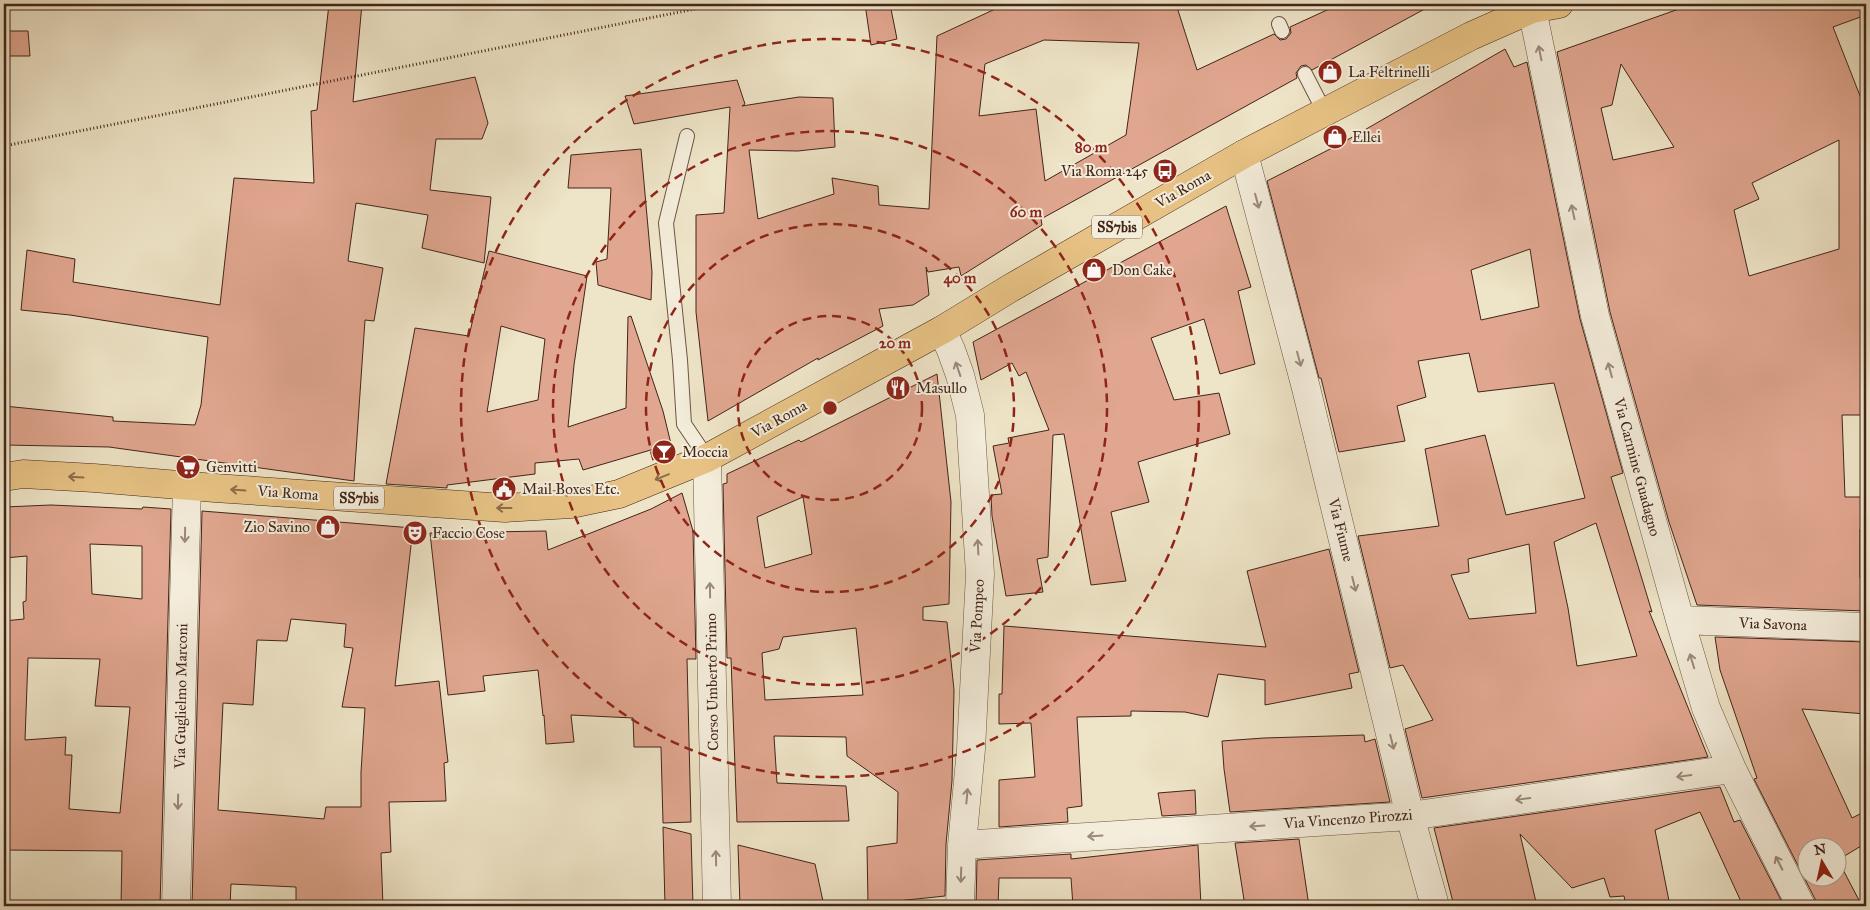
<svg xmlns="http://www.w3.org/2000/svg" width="1870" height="910" font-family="'IM FELL Great Primer',serif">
<rect width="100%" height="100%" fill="#eee4c7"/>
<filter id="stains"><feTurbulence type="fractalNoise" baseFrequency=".004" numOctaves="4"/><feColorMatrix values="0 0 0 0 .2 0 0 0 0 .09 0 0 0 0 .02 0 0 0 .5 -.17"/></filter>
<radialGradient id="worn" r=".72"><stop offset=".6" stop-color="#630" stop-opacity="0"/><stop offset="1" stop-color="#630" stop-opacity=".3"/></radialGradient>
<path fill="#e0a68f" stroke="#422519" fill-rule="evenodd" d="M 329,4 L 362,4 L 353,102 L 475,77 L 488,123 L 482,139 L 436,139 L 430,190 L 491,197 L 484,263 L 422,248 L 428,215 L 356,203 L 348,261 L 383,268 L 374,321 L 365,320 L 354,481 L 109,447 L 4,445 L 4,406 L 113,417 L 113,421 L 195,425 L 201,405 L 208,337 L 70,315 L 21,310 L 27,250 L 75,259 L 73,282 L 220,305 L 234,178 L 314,183 L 311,111 L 317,110 Z
M 865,4 L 890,4 L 897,39 L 871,45 Z
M 1006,4 L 1176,4 L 1197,70 L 1274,34 L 1280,40 L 1286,39 L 1291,33 L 1290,27 L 1340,4 L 1434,4 L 1312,70 L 1306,65 L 1301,66 L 1296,73 L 1297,78 L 1041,219 L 1042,225 L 961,276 L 959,267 L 928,272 L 926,267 L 929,295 L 913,305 L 879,309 L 883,326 L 818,360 L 818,358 L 708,421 L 696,312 L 696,215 L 724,213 L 730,107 L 634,124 L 625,96 L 737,80 L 745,104 L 742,106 L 799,97 L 833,98 L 835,147 L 798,151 L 749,150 L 758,219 L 834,194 L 832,178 L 878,186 L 879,205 L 929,209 L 937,36 ZM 1044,40 L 1139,43 L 1126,135 L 1045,181 L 1036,109 L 979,116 L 985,64 Z
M 1693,4 L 1866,4 L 1866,15 L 1833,27 L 1866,111 L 1866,415 L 1842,415 L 1845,497 L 1866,497 L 1866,529 L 1860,529 L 1860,578 L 1866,578 L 1866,611 L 1697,605 L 1669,522 L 1610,312 L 1557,52 ZM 1621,64 L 1674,147 L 1613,160 L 1601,108 L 1612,105 ZM 1839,140 L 1839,249 L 1749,276 L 1734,210 L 1759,199 L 1752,183 Z
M 4,31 L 28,31 L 30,56 L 4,56 Z
M 1505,49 L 1514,67 L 1527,62 L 1580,319 L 1623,473 L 1611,477 L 1652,612 L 1649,611 L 1708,757 L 1422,798 L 1405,729 L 1433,720 L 1403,665 L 1390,668 L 1358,536 L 1439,526 L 1425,449 L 1485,435 L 1506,515 L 1585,498 L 1554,383 L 1478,392 L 1469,353 L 1418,361 L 1426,397 L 1397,406 L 1405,441 L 1339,452 L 1321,378 L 1319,378 L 1267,181 L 1342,143 ZM 1530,249 L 1539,307 L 1481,320 L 1471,270 ZM 1596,523 L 1637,656 L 1577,666 L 1568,608 L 1554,542 ZM 1529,544 L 1536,613 L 1469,619 L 1451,575 L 1469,572 L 1468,559 Z
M 641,149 L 652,272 L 651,300 L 598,285 L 596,262 L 607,259 L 611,188 L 568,188 L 571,155 Z
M 1226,206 L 1251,287 L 1238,291 L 1255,364 L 1220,374 L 1204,319 L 1151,338 L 1174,400 L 1219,393 L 1230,434 L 1138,462 L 1149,502 L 1111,512 L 1126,581 L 1091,585 L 1064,434 L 1053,435 L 1048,557 L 1037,559 L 1043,592 L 1006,596 L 992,516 L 991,495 L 1002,494 L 993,446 L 1009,443 L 1008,438 L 1049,430 L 1026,372 L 1019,376 L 1012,363 L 981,380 L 973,342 Z
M 489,251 L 587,276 L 574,365 L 568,427 L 626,408 L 628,317 L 631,316 L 663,411 L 671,444 L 583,470 L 579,459 L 535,463 L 535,474 L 447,485 L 447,488 L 386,484 L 415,328 L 469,336 ZM 501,326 L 545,339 L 538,400 L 487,412 Z
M 937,374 L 951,502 L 949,604 L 923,607 L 923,620 L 947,622 L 954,690 L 952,781 L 946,844 L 945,896 L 868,904 L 867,847 L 897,843 L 898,792 L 847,756 L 846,737 L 774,736 L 777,783 L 846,786 L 849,821 L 737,822 L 731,658 L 727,658 L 723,484 L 727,483 L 727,474 L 799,440 L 801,442 ZM 803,497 L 812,554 L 765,568 L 757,517 ZM 856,628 L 863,695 L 765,700 L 762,653 L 779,649 L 783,637 Z
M 682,493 L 693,531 L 696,659 L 687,659 L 691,822 L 663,823 L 661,747 L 634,747 L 633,718 L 571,715 L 574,742 L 546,744 L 544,715 L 543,716 L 538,670 L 483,676 L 485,691 L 448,695 L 430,533 L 546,531 L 548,550 L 651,509 Z
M 51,505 L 142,509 L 143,507 L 171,509 L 160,906 L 121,906 L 122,851 L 4,850 L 4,621 L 24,619 L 23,602 L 26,601 L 27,556 L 4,558 L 4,507 ZM 90,544 L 142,546 L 142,599 L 92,594 ZM 28,658 L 100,659 L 95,706 L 130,707 L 120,813 L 69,809 L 72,755 L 65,755 L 66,737 L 25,740 Z
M 202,511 L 413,528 L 395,686 L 439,681 L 448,762 L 444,763 L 446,801 L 389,802 L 391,852 L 381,853 L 383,906 L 296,906 L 296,887 L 231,884 L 230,906 L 192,906 ZM 291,619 L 346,624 L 344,647 L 353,648 L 342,707 L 365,708 L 361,772 L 361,807 L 326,807 L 324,819 L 218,810 L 223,703 L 253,705 L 257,640 L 287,641 Z
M 1329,549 L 1359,672 L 1349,674 L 1352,688 L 1265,705 L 1265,680 L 1218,674 L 1208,717 L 1185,712 L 1131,711 L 1131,716 L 1077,717 L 1082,806 L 1067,808 L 1068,822 L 999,827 L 999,780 L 1035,777 L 1031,723 L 999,724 L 999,694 L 1002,694 L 1004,626 L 1266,647 L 1247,571 Z
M 1715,637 L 1866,642 L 1866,714 L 1802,709 L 1852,818 L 1866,811 L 1866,843 L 1838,860 L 1862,906 L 1817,906 L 1815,899 L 1754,779 L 1757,778 L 1720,670 ZM 1808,848 L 1838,848 L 1838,878 L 1808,878 Z
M 1364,735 L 1365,742 L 1375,739 L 1390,802 L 1230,812 L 1224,769 L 1222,741 L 1264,738 Z
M 1720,787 L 1734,822 L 1740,820 L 1784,906 L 1743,906 L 1700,812 L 1655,830 L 1670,906 L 1626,906 L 1624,896 L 1610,897 L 1604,878 L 1572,888 L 1520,834 L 1536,902 L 1515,906 L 1454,906 L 1434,828 Z
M 1195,790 L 1196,814 L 1162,816 L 1158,793 Z
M 663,827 L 691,834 L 693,906 L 665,906 Z
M 1299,839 L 1309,906 L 1245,906 L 1235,843 Z
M 738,845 L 815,864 L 824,906 L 740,906 Z
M 1198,845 L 1201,906 L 1073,906 L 1071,878 L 999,878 L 998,906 L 976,906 L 977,860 L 1071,854 L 1071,859 Z"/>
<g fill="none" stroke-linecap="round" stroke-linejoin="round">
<defs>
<path id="service" d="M 1279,24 L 1282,31
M 1305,74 L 1325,113
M 687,136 L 666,223 L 680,360 L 684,424 L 707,458"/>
<path id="minor" d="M 1531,4 L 1595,316 L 1680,620 L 1706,708 L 1732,769 L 1801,906
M 1244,154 L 1306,388 L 1410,816 L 1435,906
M 942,330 L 951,350 L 960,375 L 970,415 L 980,574 L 971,749 L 962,845 L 960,906
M 707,458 L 717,906
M 1680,620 L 1866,627
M 962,845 L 1410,816 L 1732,769
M 176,906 L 187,486"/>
<path id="primary" d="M 4,477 L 23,474 L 94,478 L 215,488 L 505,508 L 571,504 L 619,494 L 707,458 L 942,330 L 1009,289 L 1244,154 L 1471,36 L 1532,9 L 1559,4"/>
</defs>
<use href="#service" stroke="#6d5544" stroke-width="16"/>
<use href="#minor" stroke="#6d5544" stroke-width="29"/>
<use href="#primary" stroke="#422519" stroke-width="29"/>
<path stroke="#422519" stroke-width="3" stroke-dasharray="1 2.5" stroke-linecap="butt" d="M 1235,4 L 1240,4
M 4,146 L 720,4"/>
<use href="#service" stroke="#f4eddb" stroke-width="14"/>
<use href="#minor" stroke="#f4eddb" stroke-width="28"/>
<use href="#primary" stroke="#e7c284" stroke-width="28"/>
</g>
<defs><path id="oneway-shaft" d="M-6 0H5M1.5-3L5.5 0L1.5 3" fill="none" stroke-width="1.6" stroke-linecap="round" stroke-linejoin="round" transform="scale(1.25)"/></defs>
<g stroke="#9b897a">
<use href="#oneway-shaft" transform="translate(1540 53) rotate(-101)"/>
<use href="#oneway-shaft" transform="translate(1257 201) rotate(75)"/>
<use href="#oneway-shaft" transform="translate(1573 212) rotate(-102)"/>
<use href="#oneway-shaft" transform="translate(1299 359) rotate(75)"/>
<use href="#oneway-shaft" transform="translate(958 369) rotate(-109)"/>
<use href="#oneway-shaft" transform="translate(1610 370) rotate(-105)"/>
<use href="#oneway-shaft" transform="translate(185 535) rotate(91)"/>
<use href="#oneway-shaft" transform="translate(978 547) rotate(-93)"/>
<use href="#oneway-shaft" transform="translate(1354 584) rotate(76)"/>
<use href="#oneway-shaft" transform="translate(710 590) rotate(-91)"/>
<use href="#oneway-shaft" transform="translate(1692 661) rotate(-107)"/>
<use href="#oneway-shaft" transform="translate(1392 742) rotate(76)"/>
<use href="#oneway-shaft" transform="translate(1684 776) rotate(172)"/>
<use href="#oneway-shaft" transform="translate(967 796) rotate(-85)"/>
<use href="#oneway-shaft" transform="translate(1523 799) rotate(172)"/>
<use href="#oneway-shaft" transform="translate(178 802) rotate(91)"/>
<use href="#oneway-shaft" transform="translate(1257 826) rotate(176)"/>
<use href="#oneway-shaft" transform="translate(1095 836) rotate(176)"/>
<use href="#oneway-shaft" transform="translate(716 858) rotate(-91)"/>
<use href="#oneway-shaft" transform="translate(1779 863) rotate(-117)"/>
<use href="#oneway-shaft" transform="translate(961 875) rotate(92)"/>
</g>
<g stroke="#8c6c49">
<use href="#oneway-shaft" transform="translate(76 477) rotate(-177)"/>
<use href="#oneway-shaft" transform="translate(662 477) rotate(158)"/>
<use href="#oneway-shaft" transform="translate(238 490) rotate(-176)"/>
<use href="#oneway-shaft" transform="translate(504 508) rotate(-180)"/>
</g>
<g fill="none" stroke="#8f2418" stroke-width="2.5" stroke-dasharray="9 6">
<circle cx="830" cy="408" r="92"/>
<circle cx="830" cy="408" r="184"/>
<circle cx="830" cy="408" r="277"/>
<circle cx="830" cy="408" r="369"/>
</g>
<defs>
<symbol id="shop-disc" viewBox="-11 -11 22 22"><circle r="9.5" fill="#8f2418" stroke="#f4eddb"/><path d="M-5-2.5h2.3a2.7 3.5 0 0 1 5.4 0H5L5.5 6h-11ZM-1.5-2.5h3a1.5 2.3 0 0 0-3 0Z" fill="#fff"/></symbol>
<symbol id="bus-disc" viewBox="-11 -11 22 22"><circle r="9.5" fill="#8f2418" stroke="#f4eddb"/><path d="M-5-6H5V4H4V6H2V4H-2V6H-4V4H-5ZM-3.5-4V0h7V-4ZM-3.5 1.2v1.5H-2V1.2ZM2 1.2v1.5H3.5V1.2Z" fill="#fff"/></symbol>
<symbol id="restaurant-disc" viewBox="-11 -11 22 22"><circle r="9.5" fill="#8f2418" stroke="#f4eddb"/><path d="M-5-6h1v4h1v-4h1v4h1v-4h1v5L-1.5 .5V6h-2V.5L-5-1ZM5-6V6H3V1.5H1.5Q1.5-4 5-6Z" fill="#fff"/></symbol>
<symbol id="bar-disc" viewBox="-11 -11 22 22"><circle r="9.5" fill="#8f2418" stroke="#f4eddb"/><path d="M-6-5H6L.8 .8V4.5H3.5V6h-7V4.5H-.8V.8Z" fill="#fff"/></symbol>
<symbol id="supermarket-disc" viewBox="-11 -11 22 22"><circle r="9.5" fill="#8f2418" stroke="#f4eddb"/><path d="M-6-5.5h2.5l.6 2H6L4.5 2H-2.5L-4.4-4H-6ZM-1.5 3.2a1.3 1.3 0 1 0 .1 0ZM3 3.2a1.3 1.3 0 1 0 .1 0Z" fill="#fff"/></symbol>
<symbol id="civic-disc" viewBox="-11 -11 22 22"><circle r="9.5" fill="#8f2418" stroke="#f4eddb"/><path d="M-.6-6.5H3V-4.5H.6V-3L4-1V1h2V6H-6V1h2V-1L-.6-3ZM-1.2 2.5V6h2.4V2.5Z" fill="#fff"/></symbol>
<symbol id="theatre-disc" viewBox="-11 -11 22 22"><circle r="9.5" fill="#8f2418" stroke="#f4eddb"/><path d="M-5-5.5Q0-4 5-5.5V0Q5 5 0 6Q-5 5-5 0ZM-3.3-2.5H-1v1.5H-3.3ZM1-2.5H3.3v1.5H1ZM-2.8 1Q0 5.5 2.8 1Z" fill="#fff"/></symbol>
</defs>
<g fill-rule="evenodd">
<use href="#shop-disc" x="1316" y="58" width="28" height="28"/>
<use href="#shop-disc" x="1321" y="123" width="28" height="28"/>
<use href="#bus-disc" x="1151" y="157" width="28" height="28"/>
<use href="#shop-disc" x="1080" y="256" width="28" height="28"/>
<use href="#restaurant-disc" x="884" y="374" width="28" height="28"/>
<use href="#bar-disc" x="650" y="438" width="28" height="28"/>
<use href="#supermarket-disc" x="174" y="453" width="28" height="28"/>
<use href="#civic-disc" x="490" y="475" width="28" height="28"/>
<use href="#shop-disc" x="314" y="513" width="28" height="28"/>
<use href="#theatre-disc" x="401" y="519" width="28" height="28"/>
</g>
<g text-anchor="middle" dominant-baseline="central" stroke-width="4" stroke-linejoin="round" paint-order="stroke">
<g fill="#f4eddb" stroke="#776153" stroke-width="1">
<rect x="1092" y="215.5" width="50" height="23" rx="4"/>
<rect x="334" y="486.5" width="50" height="23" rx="4"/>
</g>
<g font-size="14" font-weight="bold" fill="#422519">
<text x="1117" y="227">SS7bis</text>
<text x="359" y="498">SS7bis</text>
</g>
<g font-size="15" fill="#422519" stroke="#f4eddb" text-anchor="start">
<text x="1348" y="72">La Feltrinelli</text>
<text x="1352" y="137">Ellei</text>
<text x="1148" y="171" text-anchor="end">Via Roma 245</text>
<text x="1112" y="270">Don Cake</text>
<text x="916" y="388">Masullo</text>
<text x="682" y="452">Moccia</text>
<text x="206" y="467">Genvitti</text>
<text x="522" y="489">Mail Boxes Etc.</text>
<text x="310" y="527" text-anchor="end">Zio Savino</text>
<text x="432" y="533">Faccio Cose</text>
</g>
<g font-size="15" fill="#422519" stroke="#f4eddb">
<text transform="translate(1183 189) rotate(-30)">Via Roma</text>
<text transform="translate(779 419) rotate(-29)">Via Roma</text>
<text transform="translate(1637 467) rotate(75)">Via Carmine Guadagno</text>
<text transform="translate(288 493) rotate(4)">Via Roma</text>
<text transform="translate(1341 530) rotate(76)">Via Fiume</text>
<text transform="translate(977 616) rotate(-87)">Via Pompeo</text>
<text transform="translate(1773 624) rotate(2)">Via Savona</text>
<text transform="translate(712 682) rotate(-91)">Corso Umberto Primo</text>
<text transform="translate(181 696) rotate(-89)">Via Guglielmo Marconi</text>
<text transform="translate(1348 819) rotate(-4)">Via Vincenzo Pirozzi</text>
</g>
</g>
<circle cx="830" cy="408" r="8" fill="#8f2418" stroke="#f4eddb" stroke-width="2.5"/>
<g font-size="15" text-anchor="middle" font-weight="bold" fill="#8f2418" stroke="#f4eddb" stroke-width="4" stroke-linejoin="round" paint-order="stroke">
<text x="1091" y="152">80 m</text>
<text x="1026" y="217">60 m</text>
<text x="960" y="283">40 m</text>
<text x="895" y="348">20 m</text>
</g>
<rect width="1870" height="910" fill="none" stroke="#eee4c7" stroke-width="20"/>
<rect x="5" y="5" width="1860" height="900" fill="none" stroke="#422519" stroke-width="2.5"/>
<rect x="10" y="10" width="1850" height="890" fill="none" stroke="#422519"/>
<g transform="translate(1822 862) rotate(351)"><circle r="24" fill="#f4eddb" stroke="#ad9d8d"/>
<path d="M0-4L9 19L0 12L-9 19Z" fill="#8f2418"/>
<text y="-8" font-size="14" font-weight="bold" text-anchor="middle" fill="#422519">N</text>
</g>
<rect width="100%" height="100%" filter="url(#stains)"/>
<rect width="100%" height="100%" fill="url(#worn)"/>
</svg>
